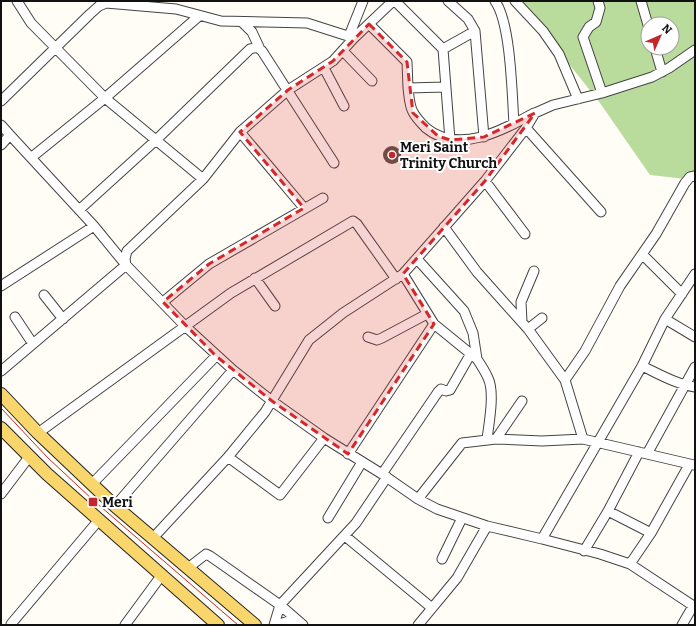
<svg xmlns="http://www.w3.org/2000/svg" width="696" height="626" font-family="Bitter,serif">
<rect width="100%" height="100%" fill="#fffdf5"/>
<path fill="#b9dc9c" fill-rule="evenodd" d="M 519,1 L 695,1 L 695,180 L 650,175 L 600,103 ZM 648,24 L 672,24 L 672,48 L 648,48 Z"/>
<path fill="#5a524d" d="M383 155a9 9 0 1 1 18 0a9 9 0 1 1-18 0Z"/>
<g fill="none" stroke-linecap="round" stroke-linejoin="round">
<defs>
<path id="minor" d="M 17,1 L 31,23 L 105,98 L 203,179
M 395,1 L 443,49 L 450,140
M 448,1 L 468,19 L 475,31 L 484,137
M 495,1 C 511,23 512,95 514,124
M 515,1 L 543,31 L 559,54 L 578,99
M 598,1 L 600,8 L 596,22 L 589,27 L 583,37 L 602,93
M 641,1 L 648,25
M 242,22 L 252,32 L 259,47
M 369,24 L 407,62 L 408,88 L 445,87
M 349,36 L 363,1
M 655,48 L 662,72
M 443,49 L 475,31
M 343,51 L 372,81
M 324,68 L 344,106
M 408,88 C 409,95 409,105 413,112 C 416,118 421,123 426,128 C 459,155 503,130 534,113
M 1,101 L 90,14 L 99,6 L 106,3 L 176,9 L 221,21 L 307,23 L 354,38
M 1,125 L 10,135
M 526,128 L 601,212
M 240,132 L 304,208
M 1,145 L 10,135 L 94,226 L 126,265 L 185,326 L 233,370 L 272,401 L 324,438 L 382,474 L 418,499 L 437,509 L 487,526 L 542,539 L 642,366 L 665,319 L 695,274
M 32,157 L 105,98 L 199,16
M 485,181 L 525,234
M 79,210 L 156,140 L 250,49 C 256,47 258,47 262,51 L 334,163
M 444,227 L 477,272 L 528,329
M 643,255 L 682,294
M 403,274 L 434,324 L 477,359 L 473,333 L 464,311 L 417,259
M 255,278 L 275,306
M 1,286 L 94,226
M 44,295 L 63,319
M 163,302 L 209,264 L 323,198
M 15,317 L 33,344
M 542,318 L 528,329 L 565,380
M 665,319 L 695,337
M 522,322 L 521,302 L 534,271
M 368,337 L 377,340 L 382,338 L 427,314
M 477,359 C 481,365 485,371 488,378 C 495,392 489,423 487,439
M 642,366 C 659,374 676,384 695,387
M 1,371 L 126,265 L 125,259 L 127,251 L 203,179 L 240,132 L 288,90 L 333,61 L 354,38 L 393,1
M 38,433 L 231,293 L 353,221 L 357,224 L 396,279
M 496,439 L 522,401
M 583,439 L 694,465
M 639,452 L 608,511 L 651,533 L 689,465
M 348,454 L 434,324
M 647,454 L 695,367
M 228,457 L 280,495 L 324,438
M 382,474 L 438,392 L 441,389 L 446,391 L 450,390 L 470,355
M 92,484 L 216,356
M 1,494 L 29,457
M 418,499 L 462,443 L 496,439 L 542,441 L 583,439 L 565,380 L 585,351 L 620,286 L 656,234 L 685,183 L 690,177 L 695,176
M 115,506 L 233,370
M 328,518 L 362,462
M 345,536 L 432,608
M 153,538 L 228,457 L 265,412 L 309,340 L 343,313 L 403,274 L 485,181 L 526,128 L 535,113 L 553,105 L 602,93 L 652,77 L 669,68 L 695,50
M 542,539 L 600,554 L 630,564 L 651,533
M 584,551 L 608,511
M 442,559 L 462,518
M 630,564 L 695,607
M 188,568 L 206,554 L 210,556 L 280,605 L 303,625
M 11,624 L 98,521
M 125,625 L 161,576
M 274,625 L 280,605 L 356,523 L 387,477
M 276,625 L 295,619
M 418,625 L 457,578 L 487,526
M 682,625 L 693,606"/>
<path id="major" d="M 1,394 L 38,433 L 115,506 L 255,625
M 1,428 L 47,474 L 218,625"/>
</defs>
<use href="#minor" stroke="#444" stroke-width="11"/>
<use href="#major" stroke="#222" stroke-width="14"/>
<use href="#minor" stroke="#fff" stroke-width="9"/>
<use href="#major" stroke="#f9d66b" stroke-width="12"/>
<path stroke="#c4262e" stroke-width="1" d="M 1,408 L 47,457 L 93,500 L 238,625"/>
</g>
<path fill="#d62828" fill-opacity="0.2" stroke="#d62828" stroke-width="3" stroke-dasharray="8 5" stroke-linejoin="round" d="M 369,24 L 407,62 L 413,113 L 438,136 L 450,140 L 484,137 L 535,113 L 485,181 L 403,274 L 434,324 L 348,454 L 272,401 L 216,356 L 163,302 L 209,264 L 304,208 L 240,132 L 288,90 L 333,61 Z"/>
<g fill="#c4262e" stroke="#fff" stroke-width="1.5">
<circle cx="392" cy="155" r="4"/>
<rect x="88" y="497" width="10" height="10" rx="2"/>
</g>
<g text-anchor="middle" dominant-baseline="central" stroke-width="4" stroke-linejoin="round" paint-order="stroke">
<g font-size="14" font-weight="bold" fill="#111" stroke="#fff" text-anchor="start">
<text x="400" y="147">Meri Saint<tspan x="400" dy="16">Trinity Church</tspan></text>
<text x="102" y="502">Meri</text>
</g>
</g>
<rect width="696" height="626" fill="none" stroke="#111111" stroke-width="4"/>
<g transform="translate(660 36) rotate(45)"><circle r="19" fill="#ffffff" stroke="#a0a0a0"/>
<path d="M0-3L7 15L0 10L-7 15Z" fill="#c4262e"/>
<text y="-6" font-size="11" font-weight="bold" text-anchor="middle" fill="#111111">N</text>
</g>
</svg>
